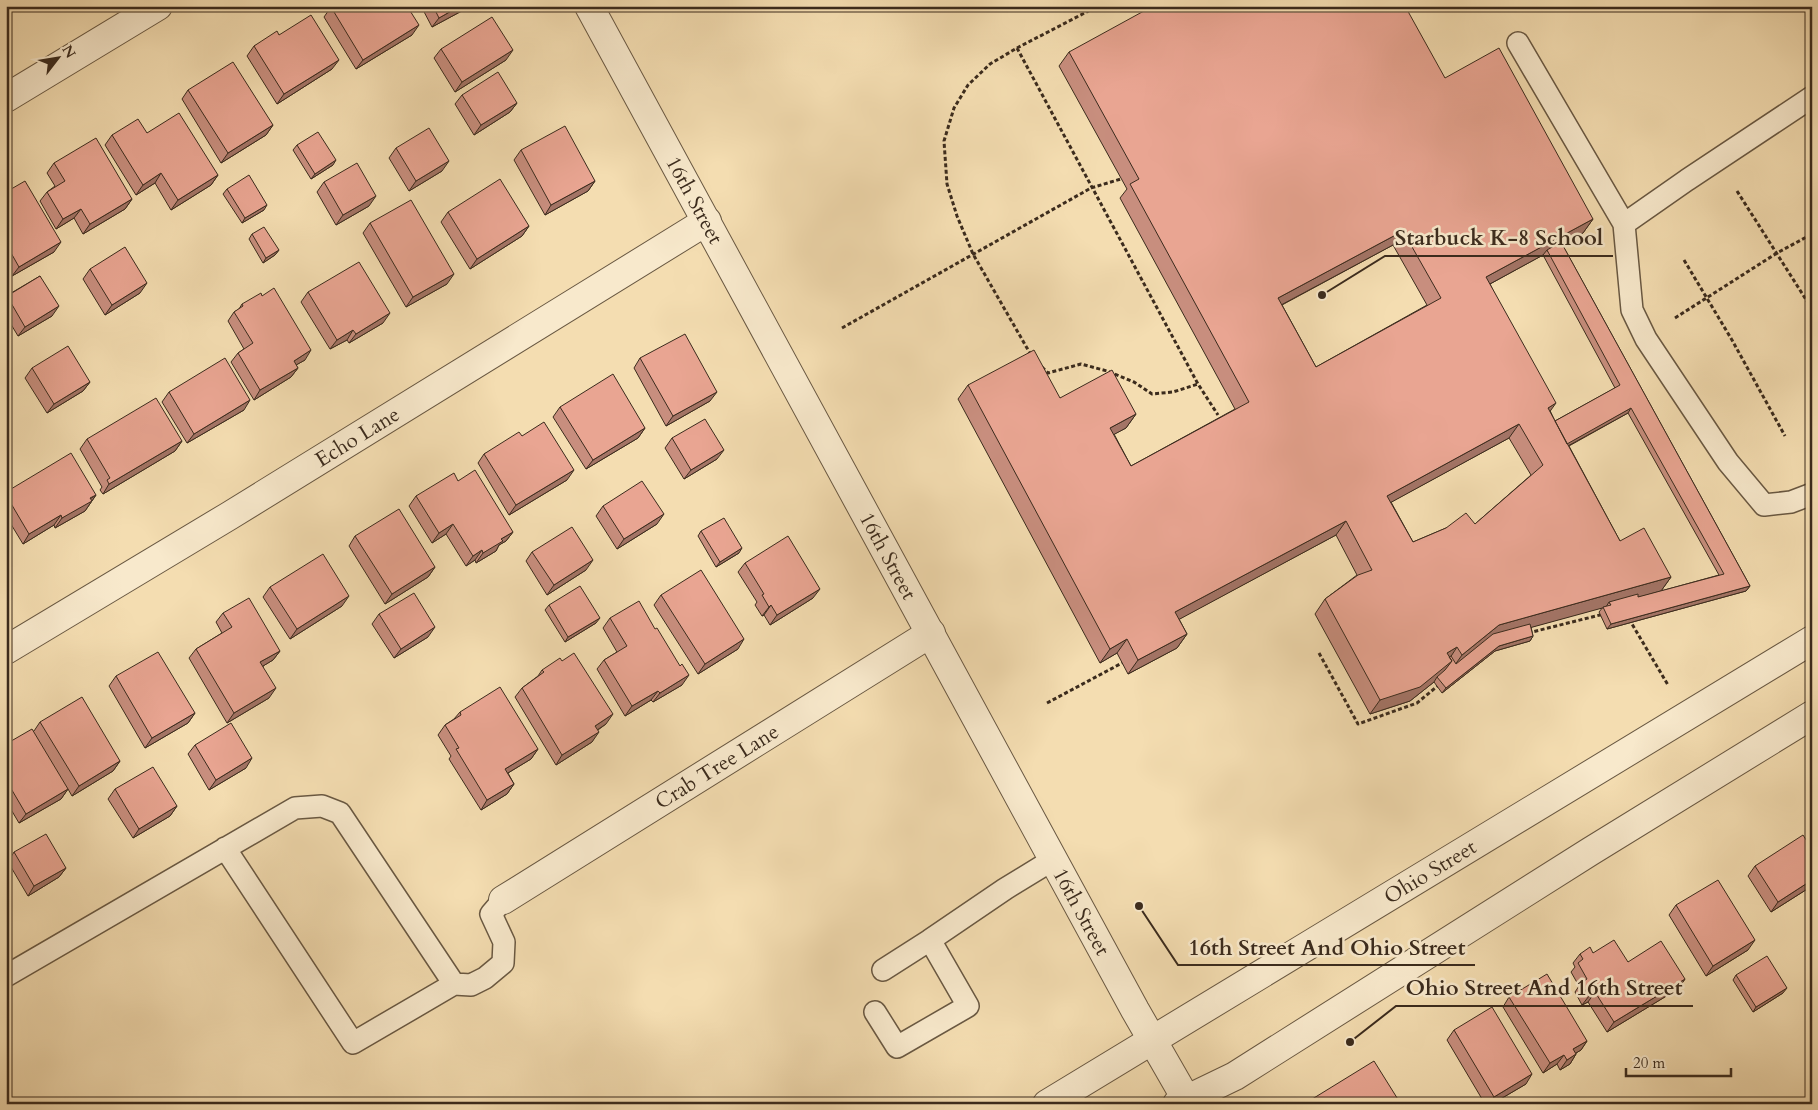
<svg xmlns="http://www.w3.org/2000/svg" width="1818" height="1110" font-family="Cardo,serif">
<rect width="100%" height="100%" fill="#f4ddb1"/>
<filter id="stains"><feTurbulence type="fractalNoise" baseFrequency=".004" numOctaves="4"/><feColorMatrix values="0 0 0 0 .2 0 0 0 0 .09 0 0 0 0 .02 0 0 0 .5 -.17"/></filter>
<radialGradient id="worn" r=".72"><stop offset=".6" stop-color="#630" stop-opacity="0"/><stop offset="1" stop-color="#630" stop-opacity=".3"/></radialGradient>
<g fill="none" stroke-linecap="round" stroke-linejoin="round">
<defs>
<path id="service" d="M 1518,43 L 1624,224 L 1632,310 L 1646,339 L 1728,462 L 1764,505 L 1791,502 L 1812,494
M 1624,224 L 1687,180 L 1812,97
M 225,848 L 353,1043 L 454,984
M 883,970 L 930,940
M 6,976 L 295,808 L 322,806 L 340,813 L 454,984 L 471,985 L 485,978 L 503,963 L 504,942 L 491,914 L 503,900
M 875,1012 L 897,1047 L 968,1006 L 930,940 L 1005,889 L 1054,859"/>
<g id="minor">
<path d="M 6,98 L 158,6"/>
<path id="s1" d="M 6,650 L 229,516 L 707,221"/>
<path id="s2" d="M 503,900 L 931,633"/>
</g>
<g id="tertiary">
<path id="s3" d="M 589,6 L 1135,1010 L 1189,1104"/>
<path id="s4" d="M 1047,1104 L 1812,640"/>
<path d="M 1177,1104 L 1235,1076 L 1591,851 L 1812,715"/>
</g>
</defs>
<use href="#service" stroke="#695842" stroke-width="24"/>
<use href="#minor" stroke="#695842" stroke-width="30"/>
<use href="#tertiary" stroke="#695842" stroke-width="30"/>
<path stroke="#3b2b1d" stroke-width="3" stroke-dasharray="4 2.5" stroke-linecap="butt" d="M 1017,48 L 1198,384 L 1218,415
M 1737,191 L 1812,309
M 1684,260 L 1732,340 L 1785,436
M 1675,318 L 1777,253 L 1812,234
M 842,328 L 1091,188 L 1121,179
M 1031,355 L 973,254 L 957,216 L 947,184 L 944,141 L 954,108 L 968,85 L 990,64 L 1017,48 L 1098,6
M 1042,367 L 1048,373 L 1081,364 L 1107,371 L 1134,382 L 1152,394 L 1173,392 L 1198,384
M 1629,619 L 1668,685
M 1528,633 L 1604,614
M 1319,653 L 1358,724 L 1417,703 L 1440,684
M 1047,703 L 1122,663"/>
<use href="#service" stroke="#f8e9cc" stroke-width="21"/>
<use href="#minor" stroke="#f8e9cc" stroke-width="28"/>
<use href="#tertiary" stroke="#f8e9cc" stroke-width="28"/>
</g>
<path fill="#c88e7e" stroke="#3b2b1d" fill-rule="evenodd" d="M 421,6 L 471,6 L 432,27 Z
M 331,7 L 412,35 L 356,69 L 324,17 Z
M 279,35 L 332,69 L 277,104 L 247,56 L 254,46 Z
M 441,49 L 506,60 L 455,92 L 434,58 Z
M 1069,52 L 1445,78 L 1593,219 L 1583,233 L 1562,244 L 1750,586 L 1746,591 L 1607,629 L 1599,612 L 1603,607 L 1531,627 L 1533,636 L 1530,641 L 1495,651 L 1442,693 L 1434,682 L 1410,701 L 1370,714 L 1315,614 L 1325,599 L 1357,575 L 1336,535 L 1179,619 L 1187,634 L 1177,648 L 1128,674 L 1117,653 L 1100,663 L 958,399 L 968,385 L 1060,398 L 1136,414 L 1126,428 L 1114,434 L 1131,466 L 1235,409 L 1120,198 L 1127,189 L 1059,66 ZM 1393,245 L 1427,305 L 1316,367 L 1282,305 ZM 1543,255 L 1615,388 L 1555,421 L 1490,284 ZM 1628,413 L 1719,575 L 1661,591 L 1671,577 L 1620,541 L 1569,446 ZM 1509,438 L 1531,475 L 1475,524 L 1446,528 L 1413,542 L 1391,502 Z
M 188,90 L 273,125 L 266,135 L 221,163 L 182,99 Z
M 462,95 L 517,103 L 510,112 L 474,135 L 455,104 Z
M 147,133 L 218,175 L 211,185 L 171,210 L 155,183 L 136,195 L 105,145 L 112,135 Z
M 297,145 L 333,165 L 311,179 L 293,150 Z
M 396,148 L 442,171 L 409,191 L 389,158 Z
M 521,150 L 595,181 L 588,191 L 545,215 L 514,160 Z
M 54,163 L 132,199 L 125,209 L 83,234 L 74,218 L 56,229 L 40,201 L 47,192 L 55,186 L 47,173 Z
M 324,182 L 369,206 L 336,225 L 317,192 Z
M 227,189 L 264,210 L 242,223 L 223,194 Z
M 6,192 L 54,252 L 12,276 L 6,266 Z
M 448,212 L 529,226 L 522,236 L 470,269 L 441,222 Z
M 370,223 L 447,284 L 406,307 L 363,233 Z
M 252,234 L 279,250 L 275,255 L 263,263 L 249,239 Z
M 90,269 L 140,293 L 105,315 L 83,279 Z
M 40,276 L 52,316 L 18,336 L 6,316 L 6,296 Z
M 308,292 L 383,323 L 349,343 L 347,340 L 330,349 L 301,302 Z
M 242,304 L 305,360 L 296,365 L 298,368 L 291,377 L 254,400 L 231,362 L 238,353 L 244,349 L 228,321 L 234,312 L 239,309 Z
M 640,358 L 710,401 L 666,426 L 634,368 Z
M 32,368 L 90,382 L 83,391 L 47,413 L 25,378 Z
M 169,392 L 244,410 L 187,443 L 162,402 Z
M 560,407 L 645,428 L 638,438 L 586,469 L 553,417 Z
M 522,436 L 567,480 L 509,515 L 478,463 L 484,454 Z
M 672,438 L 717,459 L 684,479 L 665,448 Z
M 87,439 L 182,441 L 175,451 L 103,494 L 100,490 L 102,487 L 80,449 Z
M 458,481 L 513,532 L 506,541 L 499,545 L 496,551 L 476,563 L 475,560 L 466,566 L 446,534 L 432,543 L 409,506 L 416,496 Z
M 6,492 L 96,495 L 85,511 L 55,528 L 54,525 L 23,544 L 6,516 Z
M 603,506 L 657,524 L 617,549 L 596,516 Z
M 701,531 L 739,553 L 716,567 L 698,536 Z
M 355,536 L 435,567 L 428,577 L 385,604 L 349,546 Z
M 532,552 L 586,570 L 547,595 L 526,561 Z
M 745,563 L 813,598 L 770,625 L 764,615 L 762,616 L 755,605 L 757,602 L 738,572 Z
M 270,587 L 342,606 L 290,639 L 263,597 Z
M 661,595 L 738,649 L 698,674 L 654,605 Z
M 549,605 L 596,623 L 565,642 L 545,610 Z
M 223,613 L 280,651 L 273,660 L 263,666 L 269,698 L 227,723 L 189,658 L 196,649 L 222,633 L 216,622 Z
M 379,614 L 428,637 L 394,658 L 372,624 Z
M 610,618 L 682,685 L 653,702 L 651,700 L 625,716 L 597,669 L 604,660 L 617,652 L 603,628 Z
M 542,670 L 606,724 L 598,730 L 592,742 L 556,765 L 515,697 L 522,688 L 538,676 Z
M 116,676 L 195,713 L 188,723 L 145,748 L 109,686 Z
M 460,712 L 538,749 L 531,759 L 508,773 L 514,784 L 507,794 L 481,810 L 449,759 L 451,756 L 438,735 L 445,725 L 454,719 Z
M 40,722 L 120,761 L 113,771 L 72,796 L 68,789 L 61,799 L 19,823 L 6,801 L 6,744 L 34,731 Z
M 195,745 L 246,768 L 209,790 L 188,754 Z
M 115,789 L 177,806 L 170,816 L 133,838 L 108,799 Z
M 1812,849 L 1812,886 L 1771,912 L 1748,876 L 1755,866 Z
M 14,852 L 66,868 L 59,877 L 28,896 L 8,862 Z
M 1676,905 L 1748,950 L 1706,976 L 1669,915 Z
M 1593,953 L 1628,962 L 1685,979 L 1678,989 L 1607,1032 L 1588,1002 L 1582,1005 L 1575,992 L 1579,986 L 1571,972 L 1575,967 L 1573,963 L 1580,954 Z
M 1736,975 L 1783,993 L 1753,1012 L 1733,980 Z
M 1509,997 L 1587,1041 L 1581,1050 L 1576,1053 L 1576,1054 L 1570,1064 L 1560,1070 L 1557,1064 L 1543,1073 L 1503,1007 Z
M 1454,1030 L 1526,1084 L 1492,1104 L 1485,1104 L 1447,1040 Z"/>
<path fill="#a37466" stroke="#3b2b1d" d="M 460,6 L 471,6 L 432,27 L 439,18 Z
M 419,25 L 412,35 L 356,69 L 363,60 Z
M 513,50 L 506,60 L 455,92 L 462,82 Z
M 339,60 L 332,69 L 277,104 L 284,94 Z
M 517,103 L 510,112 L 474,135 L 481,125 Z
M 273,125 L 266,135 L 221,163 L 228,153 Z
M 336,160 L 333,165 L 311,179 L 315,174 Z
M 449,161 L 442,171 L 409,191 L 416,181 Z
M 161,173 L 155,183 L 136,195 L 143,185 Z
M 218,175 L 211,185 L 171,210 L 178,200 Z
M 595,181 L 588,191 L 545,215 L 551,205 Z
M 376,196 L 369,206 L 336,225 L 343,215 Z
M 132,199 L 125,209 L 83,234 L 90,224 Z
M 267,205 L 264,210 L 242,223 L 245,218 Z
M 81,209 L 74,218 L 56,229 L 63,219 Z
M 1593,219 L 1583,233 L 1548,252 L 1547,250 L 1543,255 L 1477,291 L 1486,277 Z
M 529,226 L 522,236 L 470,269 L 477,259 Z
M 1403,231 L 1393,245 L 1268,312 L 1278,298 Z
M 61,242 L 54,252 L 12,276 L 19,267 Z
M 279,250 L 275,255 L 263,263 L 266,258 Z
M 454,274 L 447,284 L 406,307 L 413,297 Z
M 147,283 L 140,293 L 105,315 L 112,305 Z
M 59,306 L 52,316 L 18,336 L 25,327 Z
M 390,313 L 383,323 L 349,343 L 356,334 Z
M 353,330 L 347,340 L 330,349 L 337,340 Z
M 311,350 L 305,360 L 287,370 L 294,361 Z
M 298,368 L 291,377 L 254,400 L 260,390 Z
M 90,382 L 83,391 L 47,413 L 54,404 Z
M 717,392 L 710,401 L 666,426 L 673,416 Z
M 250,400 L 244,410 L 187,443 L 194,434 Z
M 1556,403 L 1546,417 L 1548,408 Z
M 1631,408 L 1628,413 L 1555,453 L 1558,448 Z
M 1136,414 L 1126,428 L 1100,442 L 1110,428 Z
M 1519,424 L 1509,438 L 1377,510 L 1387,496 Z
M 645,428 L 638,438 L 586,469 L 593,460 Z
M 182,441 L 175,451 L 103,494 L 109,484 Z
M 724,450 L 717,459 L 684,479 L 691,470 Z
M 574,470 L 567,480 L 509,515 L 516,505 Z
M 96,495 L 85,511 L 55,528 L 62,518 Z
M 664,514 L 657,524 L 617,549 L 624,539 Z
M 61,515 L 54,525 L 23,544 L 29,534 Z
M 1346,521 L 1336,535 L 1165,627 L 1175,612 Z
M 453,524 L 446,534 L 432,543 L 439,533 Z
M 513,532 L 506,541 L 499,545 L 496,551 L 476,563 L 483,553 L 501,539 Z
M 742,548 L 739,553 L 716,567 L 720,562 Z
M 482,550 L 475,560 L 466,566 L 473,556 Z
M 593,560 L 586,570 L 547,595 L 554,585 Z
M 435,567 L 428,577 L 385,604 L 392,594 Z
M 1671,577 L 1661,591 L 1611,605 L 1609,602 L 1606,607 L 1489,639 L 1452,669 L 1462,655 L 1499,625 Z
M 1750,586 L 1746,591 L 1607,629 L 1611,624 Z
M 820,589 L 813,598 L 770,625 L 777,615 Z
M 349,596 L 342,606 L 290,639 L 297,629 Z
M 771,605 L 764,615 L 762,616 L 769,607 Z
M 600,618 L 596,623 L 565,642 L 568,637 Z
M 435,627 L 428,637 L 394,658 L 401,649 Z
M 1187,634 L 1177,648 L 1128,674 L 1138,660 Z
M 1533,636 L 1530,641 L 1495,651 L 1442,693 L 1446,688 L 1499,646 Z
M 744,639 L 738,649 L 698,674 L 705,664 Z
M 1127,639 L 1117,653 L 1100,663 L 1110,649 Z
M 1457,647 L 1448,661 L 1447,653 Z
M 280,651 L 273,660 L 253,672 L 260,662 Z
M 1452,661 L 1442,675 L 1437,677 L 1434,682 L 1410,701 L 1370,714 L 1380,700 Z
M 689,675 L 682,685 L 653,702 L 660,693 Z
M 276,688 L 269,698 L 227,723 L 234,713 Z
M 658,691 L 651,700 L 625,716 L 632,706 Z
M 195,713 L 188,723 L 145,748 L 152,738 Z
M 613,714 L 606,724 L 588,736 L 595,726 Z
M 599,732 L 592,742 L 556,765 L 562,755 Z
M 538,749 L 531,759 L 498,779 L 505,769 Z
M 252,758 L 246,768 L 209,790 L 216,780 Z
M 120,761 L 113,771 L 72,796 L 79,786 Z
M 514,784 L 507,794 L 481,810 L 487,800 Z
M 68,789 L 61,799 L 19,823 L 26,814 Z
M 177,806 L 170,816 L 133,838 L 139,829 Z
M 66,868 L 59,877 L 28,896 L 34,886 Z
M 1812,880 L 1812,886 L 1771,912 L 1778,902 Z
M 1755,940 L 1748,950 L 1706,976 L 1713,966 Z
M 1685,979 L 1678,989 L 1607,1032 L 1614,1022 Z
M 1787,988 L 1783,993 L 1753,1012 L 1756,1007 Z
M 1595,992 L 1588,1002 L 1582,1005 L 1589,996 Z
M 1587,1041 L 1581,1050 L 1566,1059 L 1573,1049 Z
M 1576,1054 L 1570,1064 L 1560,1070 L 1567,1060 Z
M 1564,1055 L 1557,1064 L 1543,1073 L 1550,1063 Z
M 1532,1074 L 1526,1084 L 1492,1104 L 1489,1104 L 1494,1097 Z"/>
<path fill="#e9a592" stroke="#3b2b1d" fill-rule="evenodd" d="M 333,6 L 407,6 L 419,25 L 363,60 L 331,7 Z
M 433,6 L 460,6 L 439,18 Z
M 1153,6 L 1405,6 L 1445,78 L 1499,48 L 1593,219 L 1486,277 L 1556,403 L 1548,408 L 1620,541 L 1644,528 L 1671,577 L 1499,625 L 1462,655 L 1457,647 L 1447,653 L 1452,661 L 1420,687 L 1380,700 L 1325,599 L 1358,575 L 1372,570 L 1346,521 L 1175,612 L 1187,634 L 1138,660 L 1127,639 L 1110,649 L 968,385 L 1034,350 L 1060,398 L 1112,370 L 1136,414 L 1110,428 L 1131,466 L 1249,402 L 1130,184 L 1139,179 L 1069,52 ZM 1403,231 L 1441,298 L 1316,367 L 1278,298 ZM 1519,424 L 1543,465 L 1475,524 L 1466,513 L 1446,528 L 1413,542 L 1387,496 Z
M 311,15 L 339,60 L 284,94 L 254,46 L 277,31 L 279,35 Z
M 492,17 L 513,50 L 462,82 L 441,49 Z
M 233,62 L 273,125 L 228,153 L 188,90 Z
M 498,72 L 517,103 L 481,125 L 462,95 Z
M 179,113 L 218,175 L 178,200 L 161,173 L 143,185 L 112,135 L 138,119 L 147,133 Z
M 565,126 L 595,181 L 551,205 L 521,150 Z
M 429,128 L 449,161 L 416,181 L 396,148 Z
M 318,132 L 336,160 L 315,174 L 297,145 Z
M 96,138 L 132,199 L 90,224 L 81,209 L 63,219 L 47,192 L 65,181 L 54,163 Z
M 357,163 L 376,196 L 343,215 L 324,182 Z
M 249,175 L 267,205 L 245,218 L 227,189 Z
M 500,179 L 529,226 L 477,259 L 448,212 Z
M 25,181 L 61,242 L 19,267 L 6,244 L 6,192 Z
M 411,200 L 454,274 L 413,297 L 370,223 Z
M 264,227 L 279,250 L 266,258 L 252,234 Z
M 1561,242 L 1750,586 L 1611,624 L 1603,607 L 1611,605 L 1609,602 L 1638,594 L 1638,597 L 1724,574 L 1631,408 L 1567,444 L 1555,421 L 1620,385 L 1547,250 Z
M 125,247 L 147,283 L 112,305 L 90,269 Z
M 359,262 L 390,313 L 356,334 L 353,330 L 337,340 L 308,292 Z
M 40,276 L 59,306 L 25,327 L 7,296 Z
M 274,288 L 311,350 L 294,361 L 298,368 L 260,390 L 238,353 L 253,343 L 234,312 L 243,306 L 242,304 L 261,293 L 262,296 Z
M 685,334 L 717,392 L 673,416 L 640,358 Z
M 68,346 L 90,382 L 54,404 L 32,368 Z
M 225,358 L 250,400 L 194,434 L 169,392 Z
M 613,374 L 645,428 L 593,460 L 560,407 Z
M 156,398 L 182,441 L 109,484 L 107,480 L 110,478 L 87,439 Z
M 705,419 L 724,450 L 691,470 L 672,438 Z
M 544,422 L 574,470 L 516,505 L 484,454 L 519,432 L 522,436 Z
M 71,453 L 96,495 L 90,498 L 92,501 L 62,518 L 61,515 L 29,534 L 6,495 L 6,492 Z
M 475,470 L 513,532 L 501,539 L 503,541 L 483,553 L 482,550 L 473,556 L 453,524 L 439,533 L 416,496 L 454,473 L 458,481 Z
M 642,481 L 664,514 L 624,539 L 603,506 Z
M 399,509 L 435,567 L 392,594 L 355,536 Z
M 724,518 L 742,548 L 720,562 L 701,531 Z
M 572,527 L 593,560 L 554,585 L 532,552 Z
M 788,536 L 820,589 L 777,615 L 771,605 L 769,607 L 762,595 L 764,594 L 745,563 Z
M 323,554 L 349,596 L 297,629 L 270,587 Z
M 701,570 L 744,639 L 705,664 L 661,595 Z
M 580,586 L 600,618 L 568,637 L 549,605 Z
M 414,593 L 435,627 L 401,649 L 379,614 Z
M 249,598 L 280,651 L 260,662 L 276,688 L 234,713 L 196,649 L 232,627 L 223,613 Z
M 639,601 L 655,629 L 657,628 L 680,666 L 682,664 L 689,675 L 660,693 L 658,691 L 632,706 L 604,660 L 627,646 L 610,618 Z
M 1530,624 L 1533,636 L 1499,646 L 1446,688 L 1437,677 L 1445,670 L 1452,661 L 1449,657 L 1451,656 L 1456,664 L 1493,634 Z
M 158,652 L 195,713 L 152,738 L 116,676 Z
M 574,653 L 613,714 L 595,726 L 599,732 L 562,755 L 522,688 L 544,672 L 542,670 L 560,658 L 562,661 Z
M 500,687 L 538,749 L 505,769 L 514,784 L 487,800 L 456,749 L 459,748 L 445,725 L 461,715 L 460,712 Z
M 82,697 L 120,761 L 79,786 L 40,722 Z
M 231,723 L 252,758 L 216,780 L 195,745 Z
M 32,729 L 68,789 L 26,814 L 6,780 L 6,744 Z
M 153,767 L 177,806 L 139,829 L 115,789 Z
M 46,834 L 66,868 L 34,886 L 14,852 Z
M 1803,835 L 1812,849 L 1812,880 L 1778,902 L 1755,866 Z
M 1718,880 L 1755,940 L 1713,966 L 1676,905 Z
M 1614,940 L 1628,962 L 1661,941 L 1685,979 L 1614,1022 L 1595,992 L 1589,996 L 1581,983 L 1587,979 L 1578,963 L 1583,959 L 1580,954 L 1590,947 L 1593,953 Z
M 1767,956 L 1787,988 L 1756,1007 L 1736,975 Z
M 1547,974 L 1587,1041 L 1573,1049 L 1576,1054 L 1567,1060 L 1564,1055 L 1550,1063 L 1509,997 Z
M 1492,1007 L 1532,1074 L 1494,1097 L 1454,1030 Z
M 1374,1061 L 1399,1101 L 1395,1104 L 1310,1104 L 1309,1101 Z"/>
<g text-anchor="middle" dominant-baseline="central" stroke-width="5" stroke-linejoin="round" paint-order="stroke">
<g font-size="21" fill="#3b2b1d" stroke="#f8e9cc">
<text stroke="none"><textPath href="#s3" startOffset="221">16th Street</textPath></text>
<text stroke="none"><textPath href="#s1" startOffset="411">Echo Lane</textPath></text>
<text stroke="none"><textPath href="#s3" startOffset="626">16th Street</textPath></text>
<text stroke="none"><textPath href="#s2" startOffset="252">Crab Tree Lane</textPath></text>
<text stroke="none"><textPath href="#s4" startOffset="448">Ohio Street</textPath></text>
<text stroke="none"><textPath href="#s3" startOffset="1031">16th Street</textPath></text>
</g>
</g>
<path fill="none" stroke="#3b2b1d" stroke-width="2" d="M1322 295L1385 256H1613M1139 906L1178 965H1475M1350 1042L1396 1006H1693"/>
<g fill="#3b2b1d" stroke="#f8e9cc" stroke-width="2">
<circle cx="1322" cy="295" r="5"/>
<circle cx="1139" cy="906" r="5"/>
<circle cx="1350" cy="1042" r="5"/>
</g>
<g font-size="22" text-anchor="middle" font-weight="bold" fill="#3b2b1d" stroke="#f8e9cc" stroke-width="5" stroke-linejoin="round" paint-order="stroke">
<text x="1499" y="245">Starbuck K-8 School</text>
<text x="1327" y="955">16th Street And Ohio Street</text>
<text x="1544" y="995">Ohio Street And 16th Street</text>
</g>
<rect width="1818" height="1110" fill="none" stroke="#f4ddb1" stroke-width="25"/>
<rect x="8" y="8" width="1803" height="1095" fill="none" stroke="#3b2b1d" stroke-width="2.5"/>
<rect x="12" y="12" width="1793" height="1085" fill="none" stroke="#3b2b1d"/>
<g transform="translate(58 58) rotate(59)" stroke="#f8e9cc" stroke-width="4" paint-order="stroke">
<path d="M0-4L9 19L0 12L-9 19Z" fill="#3b2b1d"/>
<text y="-8" font-size="14" font-weight="bold" text-anchor="middle" fill="#3b2b1d">N</text>
</g>
<path d="M1626 1068v8h105v-8" fill="none" stroke="#3b2b1d" stroke-width="2.5"/>
<text x="1633" y="1068" font-size="15" fill="#3b2b1d" stroke="#f8e9cc" stroke-width="4" paint-order="stroke">20 m</text>
<rect width="100%" height="100%" filter="url(#stains)"/>
<rect width="100%" height="100%" fill="url(#worn)"/>
</svg>
